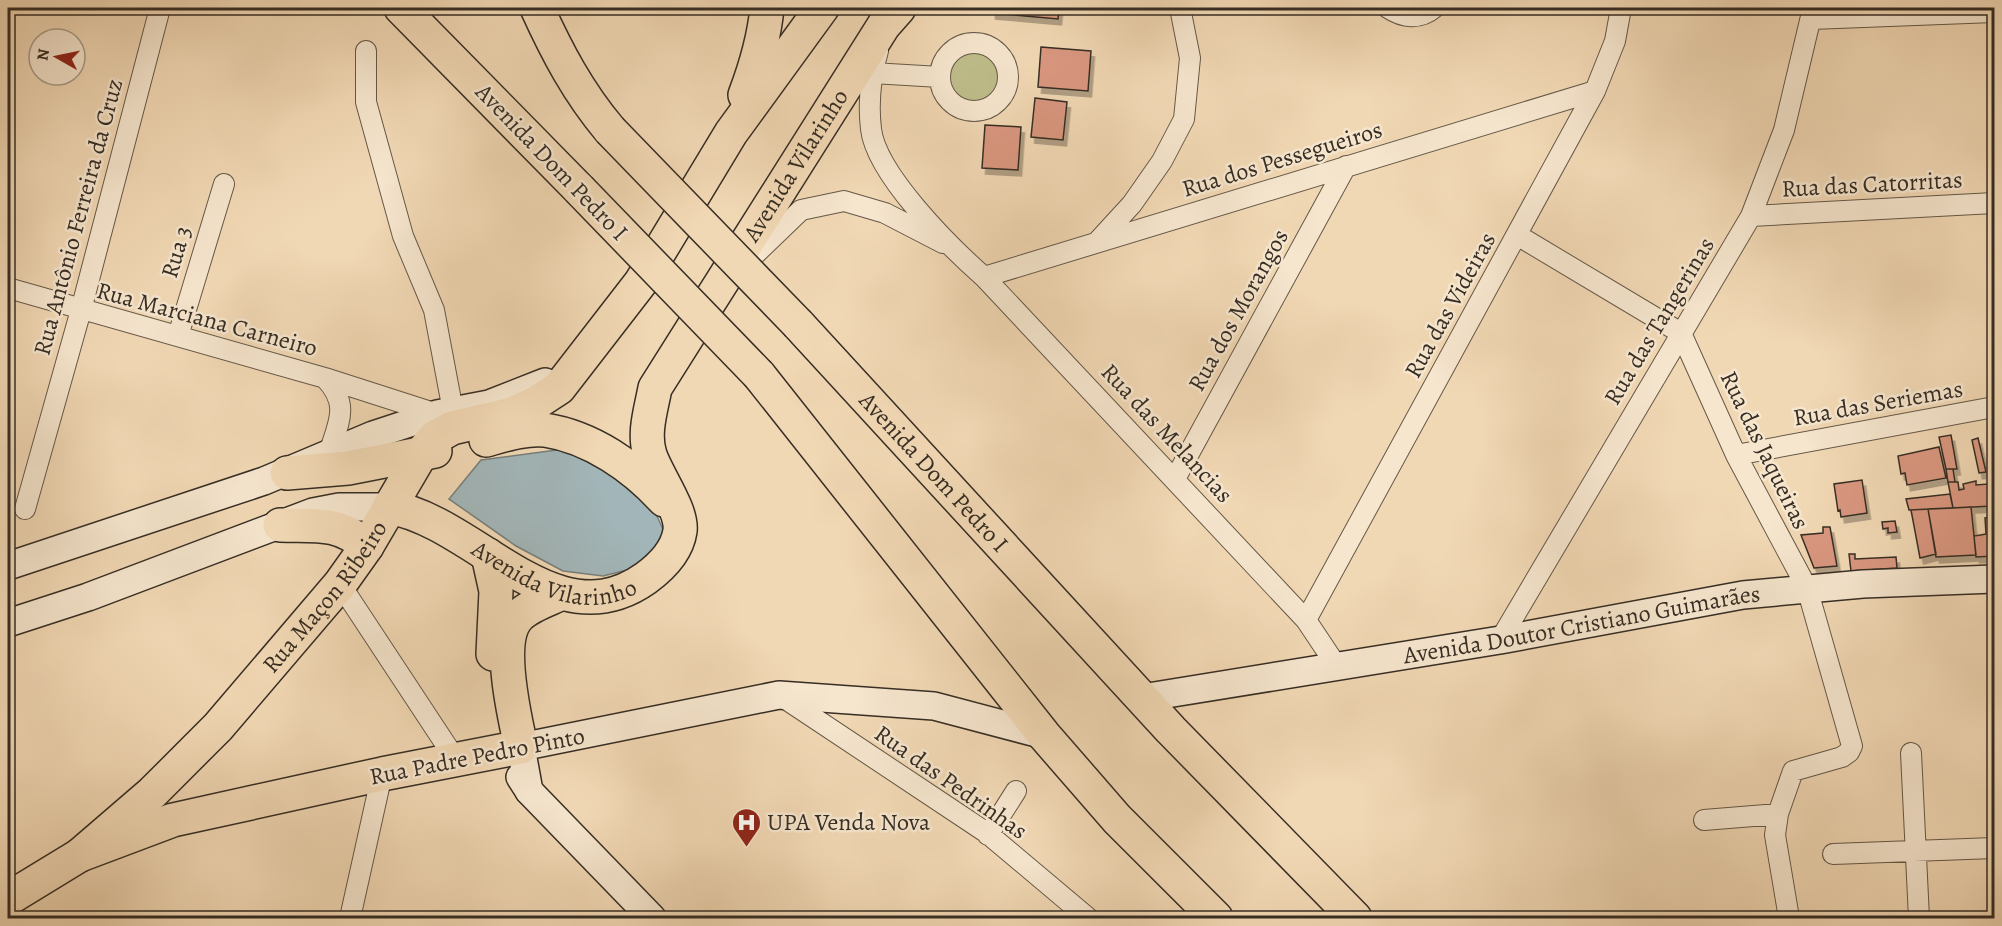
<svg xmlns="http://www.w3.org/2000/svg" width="2002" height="926" font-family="Alegreya,serif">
<defs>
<filter id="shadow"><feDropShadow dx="3.5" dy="6" stdDeviation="0" flood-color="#0004"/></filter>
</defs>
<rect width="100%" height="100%" fill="#f1d8b4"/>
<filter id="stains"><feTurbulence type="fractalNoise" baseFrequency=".00333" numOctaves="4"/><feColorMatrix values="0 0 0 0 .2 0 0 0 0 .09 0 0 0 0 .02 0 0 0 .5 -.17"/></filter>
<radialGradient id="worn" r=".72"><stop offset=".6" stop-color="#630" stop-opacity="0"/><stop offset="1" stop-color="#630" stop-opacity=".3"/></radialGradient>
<path fill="#bebd8a" stroke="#7a7557" stroke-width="1.5" d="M948 77a26 26 0 1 1 52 0a26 26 0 1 1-52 0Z"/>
<path fill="#a2b6b9" stroke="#777f7d" stroke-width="1.5" d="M 564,449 L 615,470 L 647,494 L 666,536 L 639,567 L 603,576 L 563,571 L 516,546 L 449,499 L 481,460 Z"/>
<path fill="#da9780" stroke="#362d24" stroke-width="1.5" filter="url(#shadow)" d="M 992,8 L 1059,8 L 1058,19 L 992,13 Z
M 1041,47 L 1091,51 L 1088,91 L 1038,87 Z
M 1035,98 L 1067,102 L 1063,140 L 1031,137 Z
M 985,125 L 1021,127 L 1018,170 L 982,168 Z
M 1951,435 L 1957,469 L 1946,469 L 1939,437 Z
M 1978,438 L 1986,472 L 1979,473 L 1972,440 Z
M 1939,447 L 1946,478 L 1907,485 L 1905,473 L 1901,474 L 1898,456 Z
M 1946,469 L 1953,469 L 1955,482 L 1948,482 Z
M 1994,475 L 1994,504 L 1993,506 L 1988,481 Z
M 1862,480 L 1867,513 L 1841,517 L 1840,510 L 1838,511 L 1834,484 Z
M 1976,481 L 1976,485 L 1988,484 L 1993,506 L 1953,508 L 1948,482 L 1958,482 L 1959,490 L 1964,489 L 1963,484 Z
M 1950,494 L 1953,508 L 1909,510 L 1906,499 Z
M 1971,507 L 1976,555 L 1936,557 L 1928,509 Z
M 1928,509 L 1936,554 L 1920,558 L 1911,510 Z
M 1994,517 L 1994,556 L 1976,557 L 1974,536 L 1986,534 L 1985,518 Z
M 1895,521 L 1897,532 L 1888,533 L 1888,528 L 1883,529 L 1882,522 Z
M 1823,527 L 1830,527 L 1837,566 L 1814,568 L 1801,535 L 1823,533 Z
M 1849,554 L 1855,554 L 1855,559 L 1896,557 L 1897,568 L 1851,571 Z"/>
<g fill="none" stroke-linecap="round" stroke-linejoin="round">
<defs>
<path id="street" d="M 1388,8 C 1403,18 1420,20 1434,8
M 1811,19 L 1994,12
M940 77a34 34 0 1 1 68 0a34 34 0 1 1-68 0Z
M 366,51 L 366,102 L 403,236 L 434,310 L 453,411
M 878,51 C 871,75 868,103 871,129 C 876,174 950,247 984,277 L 1306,620 L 1336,665
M 872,73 L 940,77
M 1751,216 L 1994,203
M 1517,235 L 1681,333
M 1099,240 L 1132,204 L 1162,161 L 1184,119 L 1190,58 L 1180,8
M 745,264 L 801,210 L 844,201 L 885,213 L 943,243
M 984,277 L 1595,91
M 8,288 L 325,378 L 437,414
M 1681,333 L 1736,455 L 1807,588 L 1852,746 L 1849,752 L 1842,757 L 1793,771 L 1778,814 L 1775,835 L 1789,918
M 178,336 L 224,184
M 325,378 C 350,404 339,422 329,453
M 1736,455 L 1994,407
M 1175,479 L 1346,166
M 25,509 L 81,310 L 160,8
M 340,584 L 456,760
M 1306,620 L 1595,91 L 1615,41 L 1621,8
M 1500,640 L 1751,216 L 1784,130 L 1813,8
M 781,696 L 987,833 L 1088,918
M 1911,753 L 1919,918
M 1704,820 L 1778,814
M 988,835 L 1016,791
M 1833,854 L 1994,848
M 350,918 L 382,774"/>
<g id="secondary">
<path d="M 8,566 L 264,481 L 373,435 L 437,414 L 489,404 L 545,382"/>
<path d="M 8,623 L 88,597 L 313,512 L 339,507 L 389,507"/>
<path id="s1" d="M 1142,698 L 1500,640 L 1743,595 L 1863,584 L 1994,579"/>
<path d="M 520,777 L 529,791 L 652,918"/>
<path d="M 529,791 L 521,747 L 779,695 L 934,706 L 1044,735"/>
</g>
<g id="highway">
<path d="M 401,8 L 579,189"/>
<path d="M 537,8 C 557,52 578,92 610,130"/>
<path d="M 745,95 C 756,66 764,39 767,8"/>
<path id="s2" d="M 798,324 L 1171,730 L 1355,918"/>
<path d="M 759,375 L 1044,735 L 1117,819 L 1216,918"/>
<path d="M 486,440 C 504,435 526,428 545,430 C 591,437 634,467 664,500"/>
<path d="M 287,473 L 348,468 L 435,451"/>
<path id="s3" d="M 389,507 C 477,522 555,643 646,578 C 661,567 677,551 680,531 C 683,511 657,476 650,455 C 643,433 651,410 655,388 L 884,25 L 899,8"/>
<path d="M 280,525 C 317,526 337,521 367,546"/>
<path d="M 488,555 L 496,591 L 493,654"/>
<path id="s4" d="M 80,855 L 152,793 L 218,727 L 340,584 L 367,546 L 421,454 L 434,438 L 452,428 L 512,414 L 536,403 L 559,388 L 641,282 L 731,133 L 822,8"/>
<path d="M 8,899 L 80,855 L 173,820 L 382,774 L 521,747 C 515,717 495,640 519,616 C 529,606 547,600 560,594"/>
</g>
</defs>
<use href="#street" stroke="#655848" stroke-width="22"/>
<use href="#secondary" stroke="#362d24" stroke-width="30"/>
<use href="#highway" stroke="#362d24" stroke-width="36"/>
<use href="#street" stroke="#f6e6ce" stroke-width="20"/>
<use href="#secondary" stroke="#f6e6ce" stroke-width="27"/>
<use href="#highway" stroke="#f1d8b4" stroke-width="33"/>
<defs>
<path id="highway-bridge" d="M 610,130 L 798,324
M 579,189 L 759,375"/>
</defs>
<use href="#highway-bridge" stroke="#362d24" stroke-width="36" stroke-linecap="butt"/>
<use href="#highway-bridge" stroke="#f1d8b4" stroke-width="33"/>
</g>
<defs>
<symbol id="hospital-pin" viewBox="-11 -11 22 30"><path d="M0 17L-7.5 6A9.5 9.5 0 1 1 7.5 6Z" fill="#8f2418" stroke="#f6e6ce"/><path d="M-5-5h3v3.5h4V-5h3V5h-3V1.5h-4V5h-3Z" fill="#fff"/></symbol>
</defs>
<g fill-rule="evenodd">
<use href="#hospital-pin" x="730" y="806" width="33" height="45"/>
</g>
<g text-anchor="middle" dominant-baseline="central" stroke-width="5" stroke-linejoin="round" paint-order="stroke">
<g font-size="24" fill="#362d24" stroke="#f6e6ce">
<text transform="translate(1282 159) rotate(-17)">Rua dos Pessegueiros</text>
<text transform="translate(552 162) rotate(46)">Avenida Dom Pedro I</text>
<text stroke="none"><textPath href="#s3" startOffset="756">Avenida Vilarinho</textPath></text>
<text transform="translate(1872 184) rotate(-3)">Rua das Catorritas</text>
<text transform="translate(78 217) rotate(-75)">Rua Antônio Ferreira da Cruz</text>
<text transform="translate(176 252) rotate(-73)">Rua 3</text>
<text transform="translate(1450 305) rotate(-61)">Rua das Videiras</text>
<text transform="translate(1238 310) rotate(-61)">Rua dos Morangos</text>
<text transform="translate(207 319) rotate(15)">Rua Marciana Carneiro</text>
<text transform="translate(1659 321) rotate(-59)">Rua das Tangerinas</text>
<text transform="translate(1878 403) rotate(-10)">Rua das Seriemas</text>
<text transform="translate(1167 433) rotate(47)">Rua das Melancias</text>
<text transform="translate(1765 450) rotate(64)">Rua das Jaqueiras</text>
<text stroke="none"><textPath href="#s2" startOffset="201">Avenida Dom Pedro I</textPath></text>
<text stroke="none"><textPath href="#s3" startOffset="182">Avenida Vilarinho</textPath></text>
<text stroke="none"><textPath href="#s4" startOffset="357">Rua Maçon Ribeiro</textPath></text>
<text stroke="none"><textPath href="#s1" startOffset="446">Avenida Doutor Cristiano Guimarães</textPath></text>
<text transform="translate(477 756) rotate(-11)">Rua Padre Pedro Pinto</text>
<text transform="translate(951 782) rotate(35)">Rua das Pedrinhas</text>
</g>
<g font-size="24" fill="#362d24" stroke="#f6e6ce" text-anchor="start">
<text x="767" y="822">UPA Venda Nova</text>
</g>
</g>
<rect width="2002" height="926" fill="none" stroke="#f1d8b4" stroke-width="30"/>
<rect x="9" y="9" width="1984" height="908" fill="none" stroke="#362d24" stroke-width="3"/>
<rect x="15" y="15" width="1972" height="896" fill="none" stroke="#362d24" stroke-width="1.5"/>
<g transform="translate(57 57) rotate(279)"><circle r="28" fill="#f6e6ce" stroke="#a99c8a" stroke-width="1.5"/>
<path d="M0-4.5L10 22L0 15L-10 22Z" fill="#8f2418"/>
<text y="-9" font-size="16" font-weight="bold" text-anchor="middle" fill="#362d24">N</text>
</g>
<rect width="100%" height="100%" filter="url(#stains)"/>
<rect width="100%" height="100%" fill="url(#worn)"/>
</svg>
